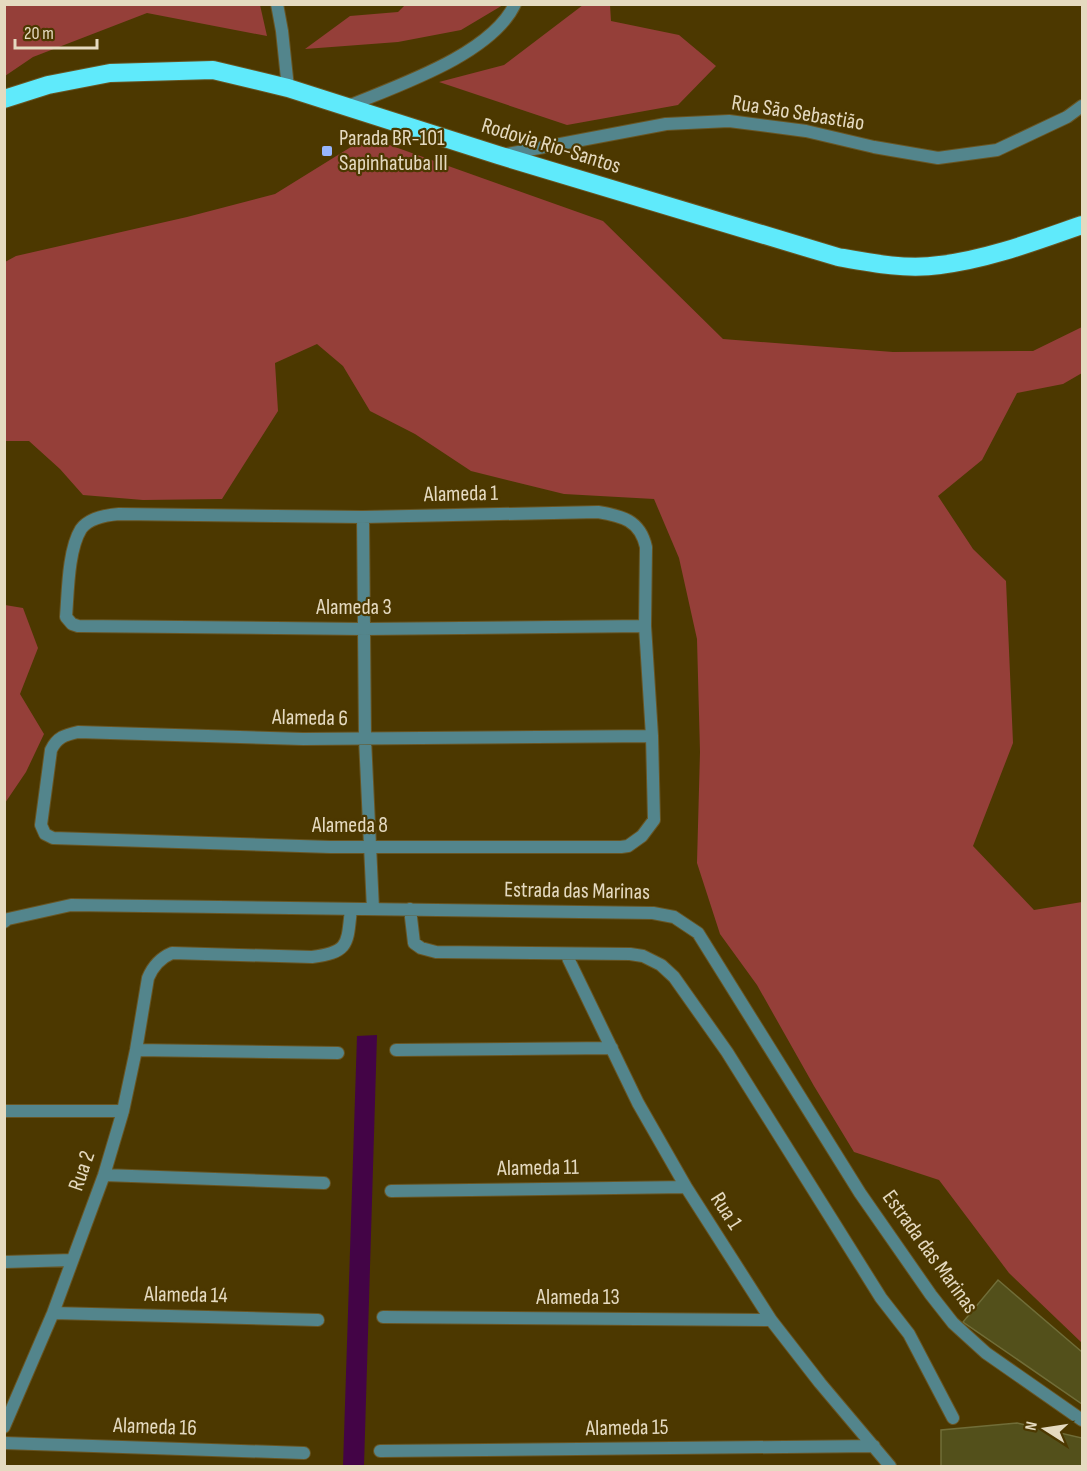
<svg xmlns="http://www.w3.org/2000/svg" width="1087" height="1471" font-family="'Sofia Sans Condensed',sans-serif">
<rect width="100%" height="100%" fill="#4c3800"/>
<path fill="#953f39" d="M 5,4 L 260,5 L 267,36 L 147,13 L 33,57 L 5,76 Z
M 405,5 L 503,5 L 461,30 L 398,42 L 305,49 L 350,16 L 398,12 Z
M 583,5 L 610,5 L 611,21 L 679,35 L 716,66 L 678,105 L 567,125 L 439,82 L 504,65 Z
M 367,137 L 603,221 L 723,339 L 893,352 L 1033,351 L 1082,327 L 1082,373 L 1063,384 L 1017,393 L 982,460 L 938,496 L 973,549 L 1006,581 L 1013,743 L 973,846 L 1034,910 L 1082,902 L 1082,1343 L 1009,1273 L 939,1180 L 854,1152 L 814,1086 L 757,985 L 720,934 L 697,863 L 700,752 L 697,639 L 679,558 L 654,499 L 564,494 L 471,471 L 415,434 L 370,411 L 343,366 L 317,344 L 275,363 L 278,411 L 222,499 L 143,500 L 83,495 L 60,469 L 29,441 L 5,441 L 5,262 L 16,256 L 187,217 L 275,194 Z
M 5,605 L 23,608 L 38,648 L 20,694 L 44,734 L 26,772 L 5,803 Z"/>
<path fill="#430446" d="M 377,1035 L 364,1466 L 343,1466 L 357,1036 Z"/>
<path fill="#53501b" stroke="#706d38" stroke-width="1.5" d="M 998,1280 L 1082,1352 L 1082,1404 L 963,1322 Z
M 1017,1423 L 1082,1438 L 1082,1466 L 941,1466 L 941,1430 Z"/>
<g fill="none" stroke-linecap="round" stroke-linejoin="round">
<defs>
<path id="street" d="M 277,4 L 282,31 L 288,88
M 346,107 C 396,86 491,55 515,4
M 502,155 L 666,124 L 729,121 L 806,131 L 874,147 L 938,158 L 997,150 L 1067,117 L 1082,106
M 363,517 L 365,739 L 373,909
M 645,626 L 364,629 L 78,626 L 72,624 L 66,617 C 68,592 68,550 81,529 C 89,518 106,515 119,514 L 363,517 L 598,512 C 622,516 640,520 646,547 L 645,626 L 652,736 L 654,820 L 642,836 L 628,846 L 621,847 L 330,847 L 53,838 L 45,834 L 41,825 L 51,750 C 57,737 65,735 78,732 L 303,739 L 652,736
M 410,909 L 414,943 L 421,948 L 436,952 L 630,954 L 643,956 L 661,965 L 674,977 L 727,1052 L 881,1298 L 909,1334 L 953,1418
M 4,922 L 8,919 L 71,905 L 653,913 L 674,917 L 698,933 L 860,1193 L 931,1295 L 953,1323 L 986,1353 L 1082,1420
M 566,954 L 638,1103 L 686,1187 L 771,1320 L 820,1383 L 890,1466
M 136,1050 L 338,1053
M 396,1050 L 612,1048
M 4,1111 L 123,1111
M 104,1175 L 324,1183
M 391,1191 L 686,1187
M 4,1262 L 72,1260
M 53,1313 L 318,1320
M 383,1317 L 771,1320
M 4,1427 L 53,1313 L 104,1175 L 123,1111 L 136,1050 L 148,978 C 153,966 160,958 172,953 L 312,957 C 350,952 347,944 351,909
M 4,1443 L 304,1453
M 380,1451 L 874,1446"/>
<path id="highway" d="M 4,99 L 48,85 L 110,73 L 213,70 L 288,88 L 498,155 L 838,257 C 871,263 906,270 940,265 C 989,259 1036,241 1082,225"/>
</defs>
<use href="#street" stroke="#685523" stroke-width="14"/>
<use href="#highway" stroke="#685523" stroke-width="20"/>
<use href="#street" stroke="#53858c" stroke-width="12"/>
<use href="#highway" stroke="#5feafb" stroke-width="18"/>
</g>
<rect fill="#97b6fd" stroke="#4c3800" stroke-width="2" x="321" y="145" width="12" height="12" rx="3"/>
<g text-anchor="middle" dominant-baseline="central" stroke-width="4.5" stroke-linejoin="round" paint-order="stroke">
<g font-size="22" fill="#e5dac0" stroke="#4c3800">
<text transform="translate(798 113) rotate(9)">Rua São Sebastião</text>
<text transform="translate(551 146) rotate(17)">Rodovia Rio-Santos</text>
<text transform="translate(461 494) rotate(-1)">Alameda 1</text>
<text x="354" y="607">Alameda 3</text>
<text transform="translate(310 718) rotate(1)">Alameda 6</text>
<text x="350" y="825">Alameda 8</text>
<text transform="translate(577 891) rotate(1)">Estrada das Marinas</text>
<text transform="translate(538 1168) rotate(-1)">Alameda 11</text>
<text transform="translate(82 1171) rotate(-71)">Rua 2</text>
<text transform="translate(726 1211) rotate(57)">Rua 1</text>
<text transform="translate(930 1252) rotate(54)">Estrada das Marinas</text>
<text transform="translate(186 1295) rotate(1)">Alameda 14</text>
<text x="578" y="1297">Alameda 13</text>
<text transform="translate(155 1427) rotate(2)">Alameda 16</text>
<text transform="translate(627 1428) rotate(-1)">Alameda 15</text>
</g>
<g font-size="22" fill="#e5dac0" stroke="#4c3800" text-anchor="start">
<text x="339" y="138">Parada BR-101<tspan x="339" dy="25">Sapinhatuba III</tspan></text>
</g>
</g>
<rect width="1087" height="1471" fill="none" stroke="#e5dac0" stroke-width="12"/>
<g transform="translate(1045 1429) rotate(282)" stroke="#4c3800" stroke-width="4.5" paint-order="stroke">
<path d="M0-4.5L10 22L0 15L-10 22Z" fill="#e5dac0"/>
<text y="-9" font-size="16" font-weight="bold" text-anchor="middle" fill="#e5dac0">N</text>
</g>
<path d="M15 39v9h82v-9" fill="none" stroke="#e5dac0" stroke-width="3"/>
<text x="24" y="39" font-size="18" fill="#e5dac0" stroke="#4c3800" stroke-width="4.5" paint-order="stroke">20 m</text>
</svg>
